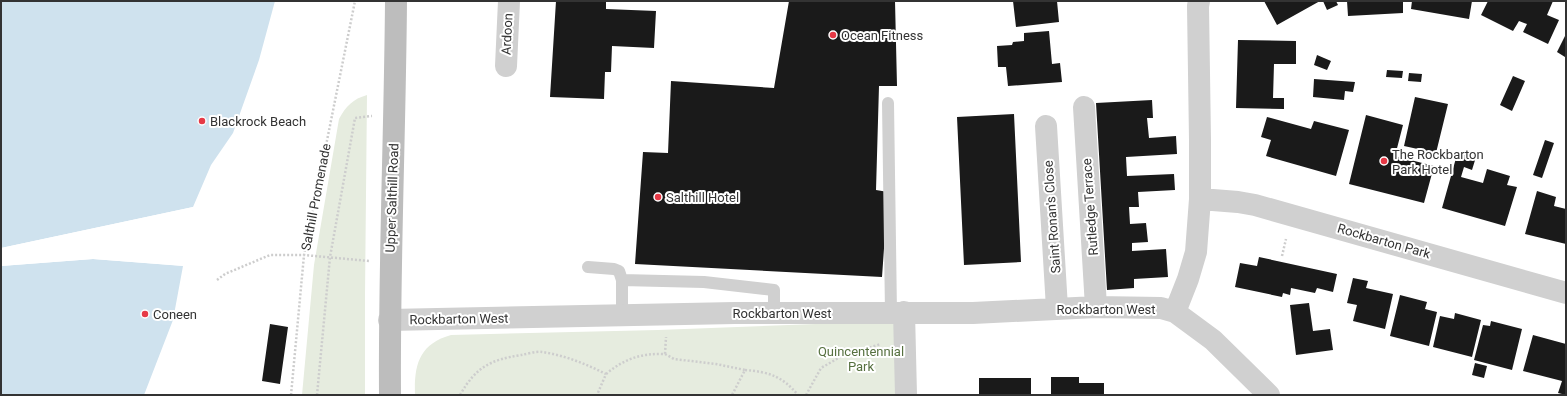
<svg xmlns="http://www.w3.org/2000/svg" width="1567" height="396" font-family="Roboto,sans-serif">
<rect width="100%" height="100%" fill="#fff"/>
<path fill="#e6ecdf" d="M 367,95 L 365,295 L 365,395 L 302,395 L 314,265 L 339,119 C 346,106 353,99 367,95 Z
M 896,321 L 899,395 L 415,395 C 414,365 419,344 451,335 L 658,330 Z"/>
<path fill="#cfe2ee" d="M 1,1 L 275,1 L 259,60 L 233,133 L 211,165 L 193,207 L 1,248 Z
M 93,259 L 183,266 L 173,320 L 144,395 L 1,395 L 1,266 Z"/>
<path fill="#fff" d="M 193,207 L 195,207 L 193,209 L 1,250 L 1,248 Z
M 93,257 L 183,264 L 185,266 L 93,259 L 1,266 L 1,264 Z"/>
<path fill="#1a1a1a" d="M 556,1 L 606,1 L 606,9 L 656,11 L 654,48 L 612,46 L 611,72 L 605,72 L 604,99 L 550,97 Z
M 789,1 L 895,1 L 897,86 L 879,86 L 876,190 L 888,192 L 882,277 L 635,264 L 643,152 L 668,153 L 671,81 L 774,88 Z
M 1013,1 L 1057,1 L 1059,22 L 1016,27 Z
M 1264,1 L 1320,1 L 1277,25 Z
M 1323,1 L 1336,1 L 1338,5 L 1327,10 Z
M 1347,1 L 1403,1 L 1403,13 L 1348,16 Z
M 1412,1 L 1472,1 L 1469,19 L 1411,9 Z
M 1488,1 L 1553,1 L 1547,15 L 1559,20 L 1548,44 L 1523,32 L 1527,24 L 1519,21 L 1513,31 L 1481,15 Z
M 1049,31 L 1052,64 L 1060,63 L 1062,82 L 1008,86 L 1006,67 L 998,67 L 997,46 L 1012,45 L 1013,42 L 1024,41 L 1024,33 Z
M 1566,34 L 1566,56 L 1565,57 L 1557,52 Z
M 1238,40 L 1296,41 L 1296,64 L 1274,64 L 1273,98 L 1284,98 L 1284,109 L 1236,108 Z
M 1317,55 L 1331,61 L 1327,70 L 1314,65 Z
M 1387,70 L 1403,71 L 1402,78 L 1386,77 Z
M 1409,73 L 1422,74 L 1421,82 L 1408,81 Z
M 1513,76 L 1525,81 L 1512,111 L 1500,105 Z
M 1314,79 L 1355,82 L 1353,92 L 1345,91 L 1344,100 L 1313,97 Z
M 1415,97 L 1448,104 L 1436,153 L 1404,146 Z
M 1152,100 L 1153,118 L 1147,118 L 1149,138 L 1176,136 L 1177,154 L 1126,157 L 1127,176 L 1174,174 L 1175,190 L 1138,192 L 1139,207 L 1129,207 L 1130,224 L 1146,223 L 1148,242 L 1132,243 L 1132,251 L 1166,249 L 1168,277 L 1134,279 L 1134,288 L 1107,290 L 1096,103 Z
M 1014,114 L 1021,262 L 964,265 L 957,117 Z
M 1366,115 L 1403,125 L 1395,156 L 1434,166 L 1424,203 L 1349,184 Z
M 1267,117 L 1311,129 L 1314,121 L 1349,130 L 1336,176 L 1266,156 L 1271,140 L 1261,137 Z
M 1545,140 L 1554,143 L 1542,178 L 1533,175 Z
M 1458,151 L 1476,157 L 1472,170 L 1464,167 L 1461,177 L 1483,183 L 1487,169 L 1510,176 L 1507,185 L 1517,187 L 1505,226 L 1442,208 Z
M 1537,191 L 1556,197 L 1554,206 L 1566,209 L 1566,244 L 1525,234 Z
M 1259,257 L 1337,274 L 1333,292 L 1317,288 L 1315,293 L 1291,288 L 1290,295 L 1283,293 L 1282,297 L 1235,287 L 1240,263 L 1257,266 Z
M 1353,278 L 1368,281 L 1366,288 L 1393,294 L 1385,329 L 1353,321 L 1357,305 L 1347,303 Z
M 1400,295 L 1427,302 L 1425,309 L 1437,312 L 1429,346 L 1390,336 Z
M 1309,303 L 1313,331 L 1330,329 L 1333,350 L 1296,355 L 1290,305 Z
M 1455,313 L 1481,320 L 1472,357 L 1433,347 L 1440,316 L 1454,319 Z
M 1491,321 L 1522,329 L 1512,370 L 1474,360 L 1483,325 L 1490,326 Z
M 270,324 L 288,327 L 280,384 L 262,381 Z
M 1533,335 L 1566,344 L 1566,395 L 1558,393 L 1562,381 L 1523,371 Z
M 1475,363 L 1487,366 L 1484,378 L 1472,375 Z
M 1051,377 L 1079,377 L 1079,383 L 1104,383 L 1104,395 L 1051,395 Z
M 979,378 L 1031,378 L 1031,395 L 979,395 Z"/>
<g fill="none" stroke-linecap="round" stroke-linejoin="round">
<path stroke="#cdcdcd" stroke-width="2.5" stroke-dasharray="2 2" stroke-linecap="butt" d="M 1282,256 L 1286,239
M 217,280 L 225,274 L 270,255 L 304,255 L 369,261
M 665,354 L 674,359 L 716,364 L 745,370 L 732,395
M 745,370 C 769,372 782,376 798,395
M 606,374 C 624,359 641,353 665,354 L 666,337
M 291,395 L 304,255 L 355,1
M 317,395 L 330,257 L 355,118 L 372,116
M 460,395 C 476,367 490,360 521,355 C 527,354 536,351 542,352 C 564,355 586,364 606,374 L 597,395
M 806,395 L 821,368 L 842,356 L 881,344"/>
<path stroke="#d0d0d0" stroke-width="12" d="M 888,103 L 891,313
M 588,267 L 614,269 L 619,271 L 622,280 L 622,316
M 622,280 L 704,282 L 774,290 L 774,313"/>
<path stroke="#d0d0d0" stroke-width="22" d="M 506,66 L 509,1
M 1084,107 L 1096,307
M 1046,126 L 1057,308
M 1200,199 L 1238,202 L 1255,205 L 1566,293
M 904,312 L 906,395
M 1175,312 L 1188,279 L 1196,252 L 1200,199 L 1200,140 L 1198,6 L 1199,1
M 389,320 L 735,313 L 973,313 L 1096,307 L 1161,308 L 1175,312 L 1213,340 L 1269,395"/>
<path stroke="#bdbdbd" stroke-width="22" d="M 390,395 C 389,264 395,132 396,1"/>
</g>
<g fill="#e63946" stroke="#fff" stroke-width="1.5">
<circle cx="833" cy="35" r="4"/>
<circle cx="202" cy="121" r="4"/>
<circle cx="1384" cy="161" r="4"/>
<circle cx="658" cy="197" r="4"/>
<circle cx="145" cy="314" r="4"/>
</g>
<g text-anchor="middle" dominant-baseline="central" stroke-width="4" stroke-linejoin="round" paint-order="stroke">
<g font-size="13" fill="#333" stroke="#fff">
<text transform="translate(507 34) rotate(-87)">Ardoon</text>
<text transform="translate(316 197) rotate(-79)">Salthill Promenade</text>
<text transform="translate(392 198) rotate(-88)">Upper Salthill Road</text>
<text transform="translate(1090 207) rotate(-94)">Rutledge Terrace</text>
<text transform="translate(1052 217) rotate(-94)">Saint Ronan's Close</text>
<text transform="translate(1384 241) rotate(16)">Rockbarton Park</text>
<text x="1106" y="309">Rockbarton West</text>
<text x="782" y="313">Rockbarton West</text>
<text transform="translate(459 319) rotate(-1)">Rockbarton West</text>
</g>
<g font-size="13" fill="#333" stroke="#fff" text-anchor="start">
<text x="841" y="35">Ocean Fitness</text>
<text x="210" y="121">Blackrock Beach</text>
<text x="1392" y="154">The Rockbarton<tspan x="1392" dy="15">Park Hotel</tspan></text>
<text x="666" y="197">Salthill Hotel</text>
<text x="153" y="314">Coneen</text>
</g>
<g font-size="13" fill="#56703f" stroke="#fff">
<text x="861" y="351">Quincentennial<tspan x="861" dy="15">Park</tspan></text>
</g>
</g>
<rect width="1567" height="396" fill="none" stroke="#333333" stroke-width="4"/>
</svg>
